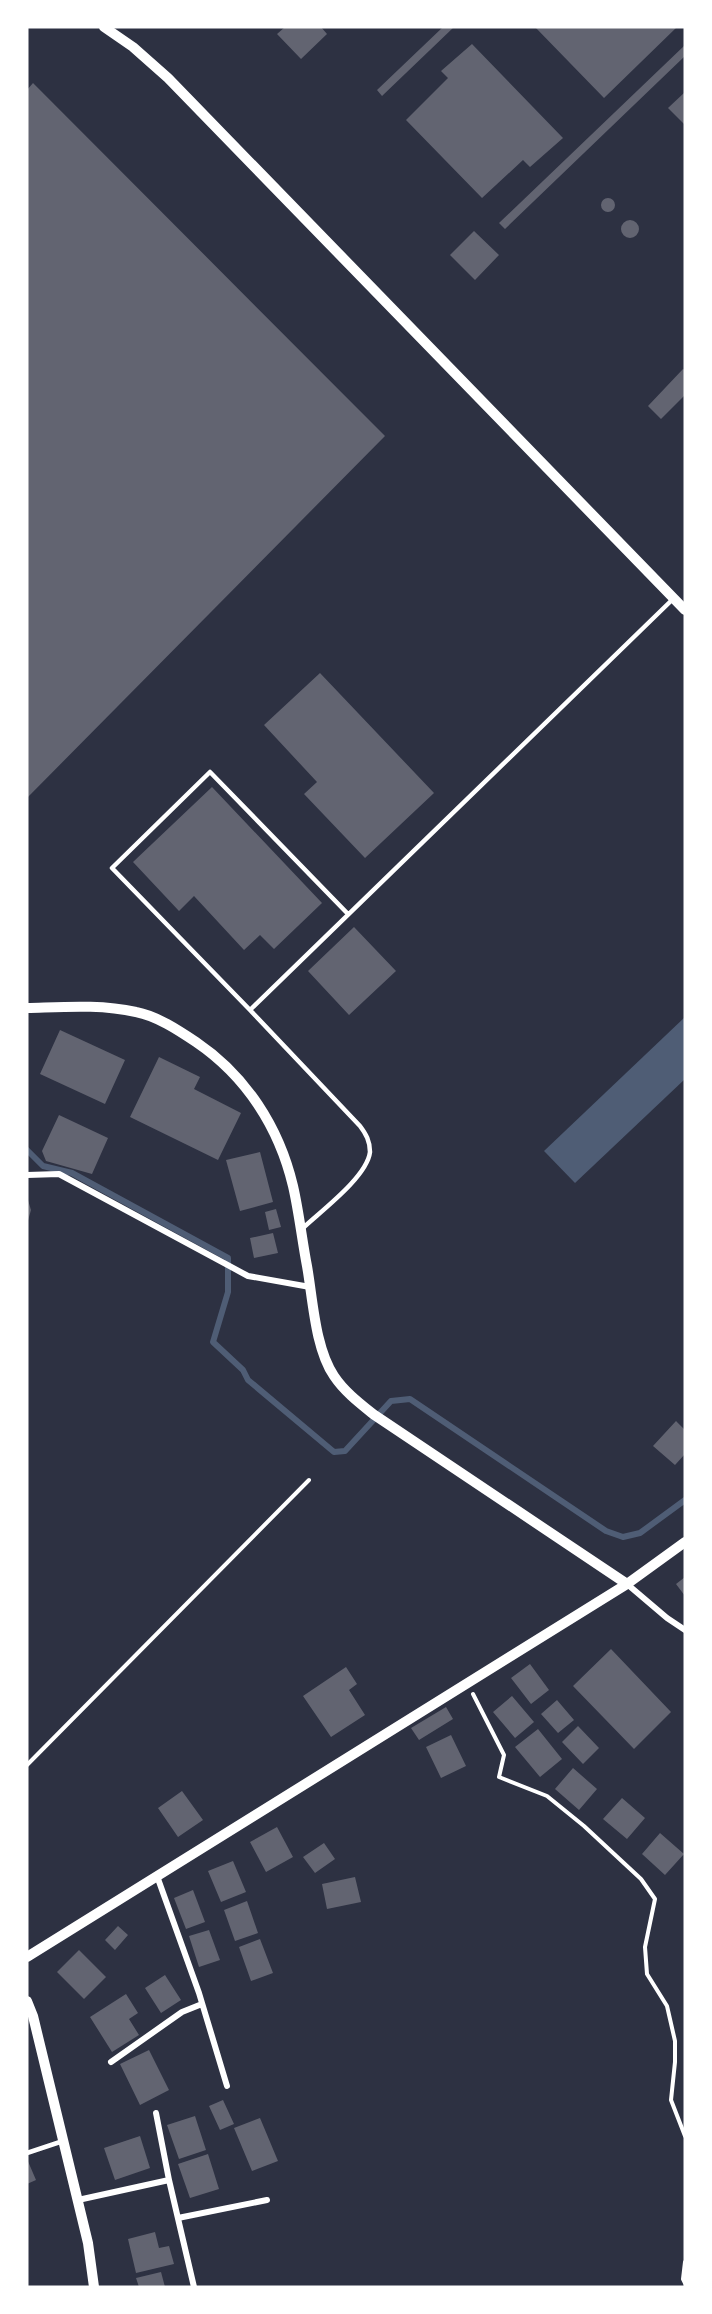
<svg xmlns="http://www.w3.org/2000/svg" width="712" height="2314" font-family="Commissioner,sans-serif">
<rect width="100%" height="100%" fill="#2d3142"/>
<path fill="#4f5d75" d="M 685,1017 L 685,1079 L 575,1183 L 544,1151 Z"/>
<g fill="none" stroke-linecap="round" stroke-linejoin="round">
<path stroke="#4f5d75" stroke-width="6" d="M 27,1150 L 43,1166 L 72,1173 L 228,1258 L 228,1292 L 213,1342 L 243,1370 L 248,1380 L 334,1452 L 345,1451 L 391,1401 L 410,1399 L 606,1531 L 623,1537 L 640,1533 L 685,1500"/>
</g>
<path fill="#626471" d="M 285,27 L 321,27 L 327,34 L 301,59 L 277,34 Z
M 443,27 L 454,27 L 382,96 L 377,90 Z
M 535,27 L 677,27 L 604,98 Z
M 472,44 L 563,138 L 530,167 L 523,160 L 482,198 L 406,120 L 448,78 L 441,71 Z
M 685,45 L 685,56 L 505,229 L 499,223 Z
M 33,83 L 385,436 L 27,798 L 27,90 Z
M 685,92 L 685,125 L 668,108 Z
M601 205a7 7 0 1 1 14 0a7 7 0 1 1-14 0Z
M621 229a9 9 0 1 1 18 0a9 9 0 1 1-18 0Z
M 474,231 L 499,255 L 475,280 L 450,255 Z
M 683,369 L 685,370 L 685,395 L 661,419 L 648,406 Z
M 320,673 L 434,793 L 365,858 L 304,794 L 317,782 L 264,725 Z
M 212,787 L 322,903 L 274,949 L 260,935 L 244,950 L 194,896 L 179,911 L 133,862 Z
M 354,927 L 396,971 L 349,1015 L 308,971 Z
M 60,1030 L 125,1060 L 105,1104 L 40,1074 Z
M 159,1057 L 200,1077 L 194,1089 L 241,1113 L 218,1160 L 130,1117 Z
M 59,1115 L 108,1138 L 92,1174 L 46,1161 L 42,1151 Z
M 260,1152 L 273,1202 L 240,1211 L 226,1160 Z
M 27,1197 L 31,1210 L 27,1224 Z
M 276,1209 L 281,1227 L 269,1230 L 265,1212 Z
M 273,1233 L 278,1253 L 254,1258 L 250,1238 Z
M 676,1421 L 685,1430 L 685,1454 L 675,1465 L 653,1446 Z
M 685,1577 L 685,1596 L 676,1584 Z
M 611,1649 L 671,1712 L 634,1749 L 573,1686 Z
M 530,1664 L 549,1690 L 531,1704 L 511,1678 Z
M 346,1667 L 357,1684 L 349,1690 L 365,1715 L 331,1737 L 303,1696 Z
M 512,1696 L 534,1722 L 515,1738 L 493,1712 Z
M 557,1700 L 574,1720 L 558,1733 L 541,1714 Z
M 446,1707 L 453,1719 L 419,1740 L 411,1728 Z
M 578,1726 L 599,1748 L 583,1764 L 562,1742 Z
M 538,1729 L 562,1759 L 540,1777 L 515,1747 Z
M 451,1735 L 466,1766 L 441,1778 L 426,1747 Z
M 573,1768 L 597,1789 L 579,1810 L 555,1789 Z
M 182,1791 L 203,1820 L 178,1837 L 158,1808 Z
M 622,1798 L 645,1818 L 627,1839 L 603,1819 Z
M 277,1827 L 293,1857 L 266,1872 L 250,1842 Z
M 660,1833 L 684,1854 L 665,1875 L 642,1854 Z
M 324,1843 L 335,1859 L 315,1873 L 303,1857 Z
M 233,1861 L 246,1892 L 221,1902 L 208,1871 Z
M 355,1877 L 361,1902 L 327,1909 L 322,1884 Z
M 193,1890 L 205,1922 L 186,1929 L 174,1898 Z
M 247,1901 L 258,1933 L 235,1941 L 224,1910 Z
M 118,1926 L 128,1935 L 115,1950 L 105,1940 Z
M 209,1930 L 220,1960 L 199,1967 L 189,1936 Z
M 260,1939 L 273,1973 L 251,1981 L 239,1947 Z
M 79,1950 L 106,1977 L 84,1999 L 57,1972 Z
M 165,1975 L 181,2000 L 161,2013 L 145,1988 Z
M 126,1994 L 138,2013 L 129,2019 L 139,2035 L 112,2052 L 90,2017 Z
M 149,2050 L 169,2090 L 140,2105 L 120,2064 Z
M 223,2100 L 234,2124 L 220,2130 L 209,2106 Z
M 195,2116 L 206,2150 L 179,2159 L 167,2125 Z
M 260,2118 L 278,2161 L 252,2171 L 234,2128 Z
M 140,2136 L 150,2168 L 115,2180 L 104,2148 Z
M 208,2154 L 219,2189 L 190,2198 L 178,2164 Z
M 27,2159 L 36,2180 L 27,2184 Z
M 155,2232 L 159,2248 L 169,2246 L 174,2264 L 136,2273 L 128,2239 Z
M 161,2272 L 165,2287 L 139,2287 L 136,2278 Z"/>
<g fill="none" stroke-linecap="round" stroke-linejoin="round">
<path stroke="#fff" stroke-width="4" d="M 473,1694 L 504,1755 L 499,1777 L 547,1796 L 584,1826 L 641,1879 L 655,1899 L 645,1947 L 647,1974 L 667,2006 L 675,2041 L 675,2062 L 671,2100 L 685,2136
M 27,1765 L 309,1480
M 685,2262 L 683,2279 L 685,2283"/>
<path stroke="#fff" stroke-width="4.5" d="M 348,914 L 210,772 L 112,868 L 250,1010 L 674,598
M 250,1010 L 360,1126 C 366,1134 370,1141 370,1152 C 367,1177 321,1211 303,1228
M 27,2153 L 63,2141"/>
<path stroke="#fff" stroke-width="6" d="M 27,1175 L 59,1174 L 248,1276 L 310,1287
M 627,1584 L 667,1618 L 685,1630
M 157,1876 L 199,1993 L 227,2086
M 111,2062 L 182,2012 L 202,2004
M 156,2113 L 169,2180
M 78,2200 L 169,2180 L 194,2287
M 178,2218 L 267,2200"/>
<path stroke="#fff" stroke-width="10" d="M 104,27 L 133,47 L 168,78 L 685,610
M 27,1008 C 64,1007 100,1004 136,1012 C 157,1016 178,1030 196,1042 C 246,1076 279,1127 293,1186 C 299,1212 302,1240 307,1266 C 313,1300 315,1348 334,1376 C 344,1391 358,1402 373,1414 L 627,1584
M 27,1957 L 627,1584 L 685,1542
M 27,2001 L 33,2016 L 88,2243 L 94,2287"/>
</g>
<rect width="712" height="2314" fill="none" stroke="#ffffff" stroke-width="57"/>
</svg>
